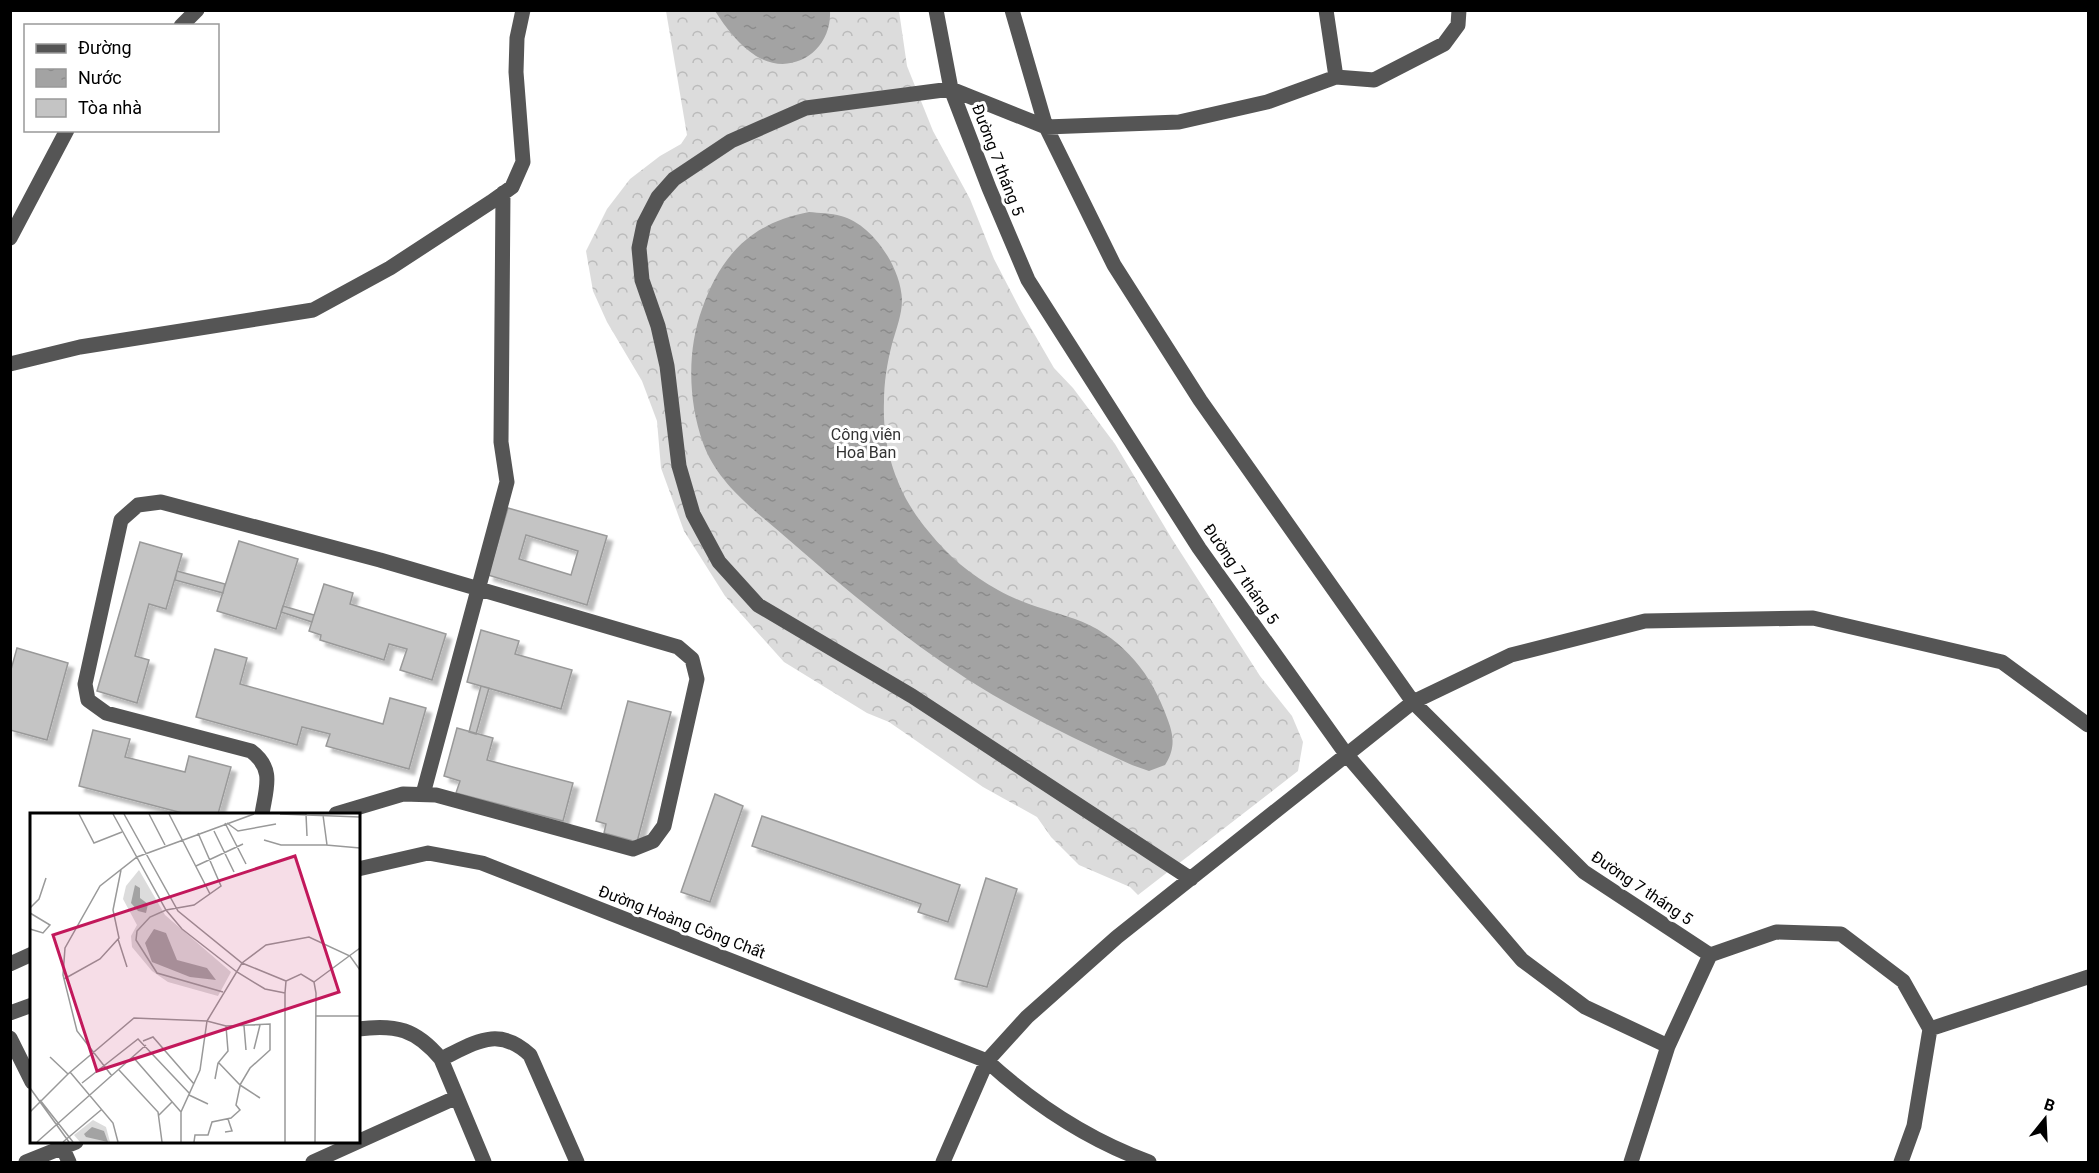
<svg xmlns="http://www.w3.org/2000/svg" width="2099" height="1173" font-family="Roboto,sans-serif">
<defs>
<pattern id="forest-crowns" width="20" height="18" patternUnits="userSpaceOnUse" patternTransform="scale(1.5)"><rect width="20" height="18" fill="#dcdcdc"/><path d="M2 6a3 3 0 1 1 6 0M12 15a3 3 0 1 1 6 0" fill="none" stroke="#bbb"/></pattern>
<pattern id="water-ripples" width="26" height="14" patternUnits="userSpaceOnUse" patternTransform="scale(1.5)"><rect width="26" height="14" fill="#a3a3a3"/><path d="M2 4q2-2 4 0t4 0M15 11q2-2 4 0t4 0" fill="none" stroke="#8b8b8b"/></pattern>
<filter id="shadow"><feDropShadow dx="5.5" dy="5.5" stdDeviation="1.5" flood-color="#0004"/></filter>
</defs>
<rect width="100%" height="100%" fill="#fff"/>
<path fill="url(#forest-crowns)" d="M 666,11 L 899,11 L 907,66 L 933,131 L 970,199 L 994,259 L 1021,311 L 1054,368 L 1073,388 L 1115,444 L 1172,539 L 1260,676 L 1292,716 L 1303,742 L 1298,771 L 1138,895 L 1130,887 L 1079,865 L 1051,837 L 1037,817 L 983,787 L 889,722 L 867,713 L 784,662 L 725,596 L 684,531 L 661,468 L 657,421 L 642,381 L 607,322 L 593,291 L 586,251 L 607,209 L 630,179 L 660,156 L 681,144 L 687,135 Z"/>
<path fill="url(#water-ripples)" d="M 715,11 L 830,11 C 832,51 792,78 756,56 C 739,45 726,28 715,11 Z
M 809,212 C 819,213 831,213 841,216 C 872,224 901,267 902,300 C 902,315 896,329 892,344 C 887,363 884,383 884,402 C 882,450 898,496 929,532 C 948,556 971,575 998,590 C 1023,604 1048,610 1075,619 C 1117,634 1148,668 1164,710 C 1172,730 1178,745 1165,765 L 1149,771 L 1132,765 C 1076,740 1019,712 967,679 C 904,638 845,589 789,540 C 757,512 718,485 703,443 C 688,401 687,350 702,309 C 721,255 751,223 809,212 Z"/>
<path fill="#c4c4c4" stroke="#999" stroke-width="1.5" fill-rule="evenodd" filter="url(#shadow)" d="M 508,508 L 607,536 L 587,605 L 488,575 ZM 526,535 L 578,551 L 571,575 L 519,559 Z
M 239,541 L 298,559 L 276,629 L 217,611 Z
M 140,542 L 182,554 L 166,609 L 149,604 L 135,656 L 149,660 L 137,703 L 97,691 Z
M 177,571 L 225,584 L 223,593 L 175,580 Z
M 324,584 L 353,593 L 350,604 L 446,634 L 432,680 L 400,670 L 407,649 L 389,644 L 384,660 L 320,640 L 321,635 L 309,631 Z
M 283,606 L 314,615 L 312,622 L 281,612 Z
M 481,630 L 519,641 L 515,654 L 572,670 L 561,709 L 467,682 Z
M 17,648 L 68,663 L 47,740 L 10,730 L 10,673 Z
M 215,649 L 247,658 L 240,684 L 383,724 L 390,698 L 426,708 L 409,769 L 326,746 L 330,734 L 302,727 L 297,745 L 196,717 Z
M 481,686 L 489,688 L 476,734 L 469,732 Z
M 628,701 L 671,712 L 637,842 L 604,833 L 606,824 L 596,821 Z
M 457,728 L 493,738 L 487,760 L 573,783 L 563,821 L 456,793 L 460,781 L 444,776 Z
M 93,730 L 130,739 L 125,757 L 185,772 L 189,756 L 231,767 L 218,814 L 186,814 L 79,786 Z
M 715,794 L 743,806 L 710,902 L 681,892 Z
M 762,816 L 960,885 L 948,922 L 918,912 L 921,904 L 752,846 Z
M 986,878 L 1017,889 L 987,987 L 955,979 Z"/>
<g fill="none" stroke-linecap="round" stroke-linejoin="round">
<path stroke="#555" stroke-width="15" d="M 936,10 L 951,89 L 989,188 L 1028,280 L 1199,548 L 1346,754 L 1522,960 L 1585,1007 L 1668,1046
M 1012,10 L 1046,127 L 1114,265 L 1200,400 L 1413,702 L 1584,872 L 1710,955
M 1326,10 L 1336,77
M 181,26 L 197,10
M 10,238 L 67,130
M 10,364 L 80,347 L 313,310 L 390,268 L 491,202 L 512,187 L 523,162 L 516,72 L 517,38 L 523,10
M 423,794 L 507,482 L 501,442 L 503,193
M 262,814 C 266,788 275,769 251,751 L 106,713 L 88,700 L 85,684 L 121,520 L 138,505 L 161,502 L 380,560 L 678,647 L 692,659 L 697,679 L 664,826 L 653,841 L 633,849 L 436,795 L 403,794 L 336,814
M 358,869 L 428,853 L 482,863 L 987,1061 C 1034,1104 1089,1140 1149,1162
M 1191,879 L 912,696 L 758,605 L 719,562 L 693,514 L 679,466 L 667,366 L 658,326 L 642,280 L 639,248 L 644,224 L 658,197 L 674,179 L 731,141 L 806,108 L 951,89 L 1046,127 L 1179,122 L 1267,102 L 1336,77 L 1374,80 L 1444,44 L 1458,25 L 1459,10
M 10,964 L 32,954
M 10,1013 L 32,1005
M 358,1029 C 396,1024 416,1029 441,1059 L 484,1162
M 1930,1029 L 2088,977
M 10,1038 L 32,1082
M 441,1059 C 475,1043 498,1025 530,1055 L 577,1162
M 60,1142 L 69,1162
M 26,1162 L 76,1142
M 313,1162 L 455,1098
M 943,1162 L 987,1061 L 1027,1017 L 1117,937 L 1413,702 L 1511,655 L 1645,621 L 1813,618 L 2002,662 L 2088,725
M 1631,1162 L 1668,1046 L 1710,955 L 1776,932 L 1841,934 L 1903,981 L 1930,1029 L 1914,1126 L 1901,1162"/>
</g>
<g text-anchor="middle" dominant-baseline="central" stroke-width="6" stroke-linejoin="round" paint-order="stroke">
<g font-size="16" fill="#000" stroke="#fff">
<text transform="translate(998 160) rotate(69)">Đường 7 tháng 5</text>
<text transform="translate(1241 574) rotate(55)">Đường 7 tháng 5</text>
<text transform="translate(1642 888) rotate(34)">Đường 7 tháng 5</text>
<text transform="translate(682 922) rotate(21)">Đường Hoàng Công Chất</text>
</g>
<g font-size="16" fill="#333" stroke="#fff">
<text x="866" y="434">Công viên<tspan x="866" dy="18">Hoa Ban</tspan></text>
</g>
</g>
<g transform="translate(30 813)">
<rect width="330" height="330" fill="#fff"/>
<path d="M 109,57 L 135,102 L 201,159 L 188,183 L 138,169 L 122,158 L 102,134 L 101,123 L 107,112 L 93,86 L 96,73 ZM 63,307 L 76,314 L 80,329 L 50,329 L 44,322 Z" fill="#dcdcdc"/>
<path d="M 105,72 L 110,75 L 110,85 L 118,91 L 116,100 L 108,98 L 101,90 ZM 124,116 L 136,120 L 147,147 L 177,155 L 186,167 L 160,164 L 122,149 L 115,130 ZM 62,314 L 74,318 L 78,329 L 56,324 L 54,321 Z" fill="#a3a3a3"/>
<path fill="none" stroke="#999" stroke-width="1.5" d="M 49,1 L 64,30 L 92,19M 83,1 L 136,97 L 152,116 L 207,159 L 235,176 L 255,180M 94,1 L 148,98 L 212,150 L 256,168M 119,1 L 135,32M 139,1 L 180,81M 250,1 L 330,4M 276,1 L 277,23M 195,10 L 216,51M 197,10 L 208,18 L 246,11M 184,18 L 204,59M 168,20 L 191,73 L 164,92 L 136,97 L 120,104 L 107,118 L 106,127 L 127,160 L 193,179M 234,27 L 251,32 L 297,32 L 293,2M 296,32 L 330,35M 166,53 L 213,31M 0,95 L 9,86 L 16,65M 0,100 L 20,112 L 13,120 L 0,116M 88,126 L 97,154M 34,166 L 70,146 L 89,125 L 83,97 L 91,57M 284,169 L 330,135M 286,203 L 330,203M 214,213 L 216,237M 113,228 L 123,224 L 164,271M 224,236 L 230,212M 20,244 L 38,261M 103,244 L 151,299M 89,257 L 128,299 L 132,329M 40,259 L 83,310 L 88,329M 82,263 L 47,218 L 33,162 L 35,135 L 70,73 L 107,44 L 224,1M 185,266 L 188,250 L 198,238 L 196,213M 52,270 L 108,226 L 160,281M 210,272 L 230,285M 0,275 L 39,329M 159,282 L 178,291M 10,287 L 43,329M 0,299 L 38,261 L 104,205 L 177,208 L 196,213 L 240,211 L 240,237 L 220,255 L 210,272 L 188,249M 129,302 L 142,289M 195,319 L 202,318 L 198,306M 7,329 L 116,232M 33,329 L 71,297M 151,329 L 151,299 L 170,257 L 177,208 L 212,150 L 236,132 L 279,124 L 320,143 L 330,157M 164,329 L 165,322 L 178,322 L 182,309 L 201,305 L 210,297 L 206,292 L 210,273M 255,329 L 255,180 L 256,168 L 271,161 L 284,169 L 286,180 L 285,329"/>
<path fill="#c2185b" fill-opacity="0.15" stroke="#c2185b" stroke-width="3" d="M 265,43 L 309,179 L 67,258 L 23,122 Z"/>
<rect width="330" height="330" fill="none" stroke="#000" stroke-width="3"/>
</g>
<rect width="2099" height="1173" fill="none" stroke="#000000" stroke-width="24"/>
<rect x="24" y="24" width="195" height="108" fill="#ffffff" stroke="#999999" stroke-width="1.5"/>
<rect x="36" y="44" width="30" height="9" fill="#555555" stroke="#999999" stroke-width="1.5"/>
<text x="78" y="54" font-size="18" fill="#000000">Đường</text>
<rect x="36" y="69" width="30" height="18" fill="url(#water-ripples)" stroke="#999999" stroke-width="1.5"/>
<text x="78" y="84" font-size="18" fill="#000000">Nước</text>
<rect x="36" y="99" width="30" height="18" fill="#c4c4c4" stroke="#999999" stroke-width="1.5"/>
<text x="78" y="114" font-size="18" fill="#000000">Tòa nhà</text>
<g transform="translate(2045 1119) rotate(18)" stroke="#ffffff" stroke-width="4.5" paint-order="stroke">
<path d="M0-4.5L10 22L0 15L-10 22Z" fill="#000000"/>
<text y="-9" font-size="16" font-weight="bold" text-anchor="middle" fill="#000000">B</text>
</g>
</svg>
